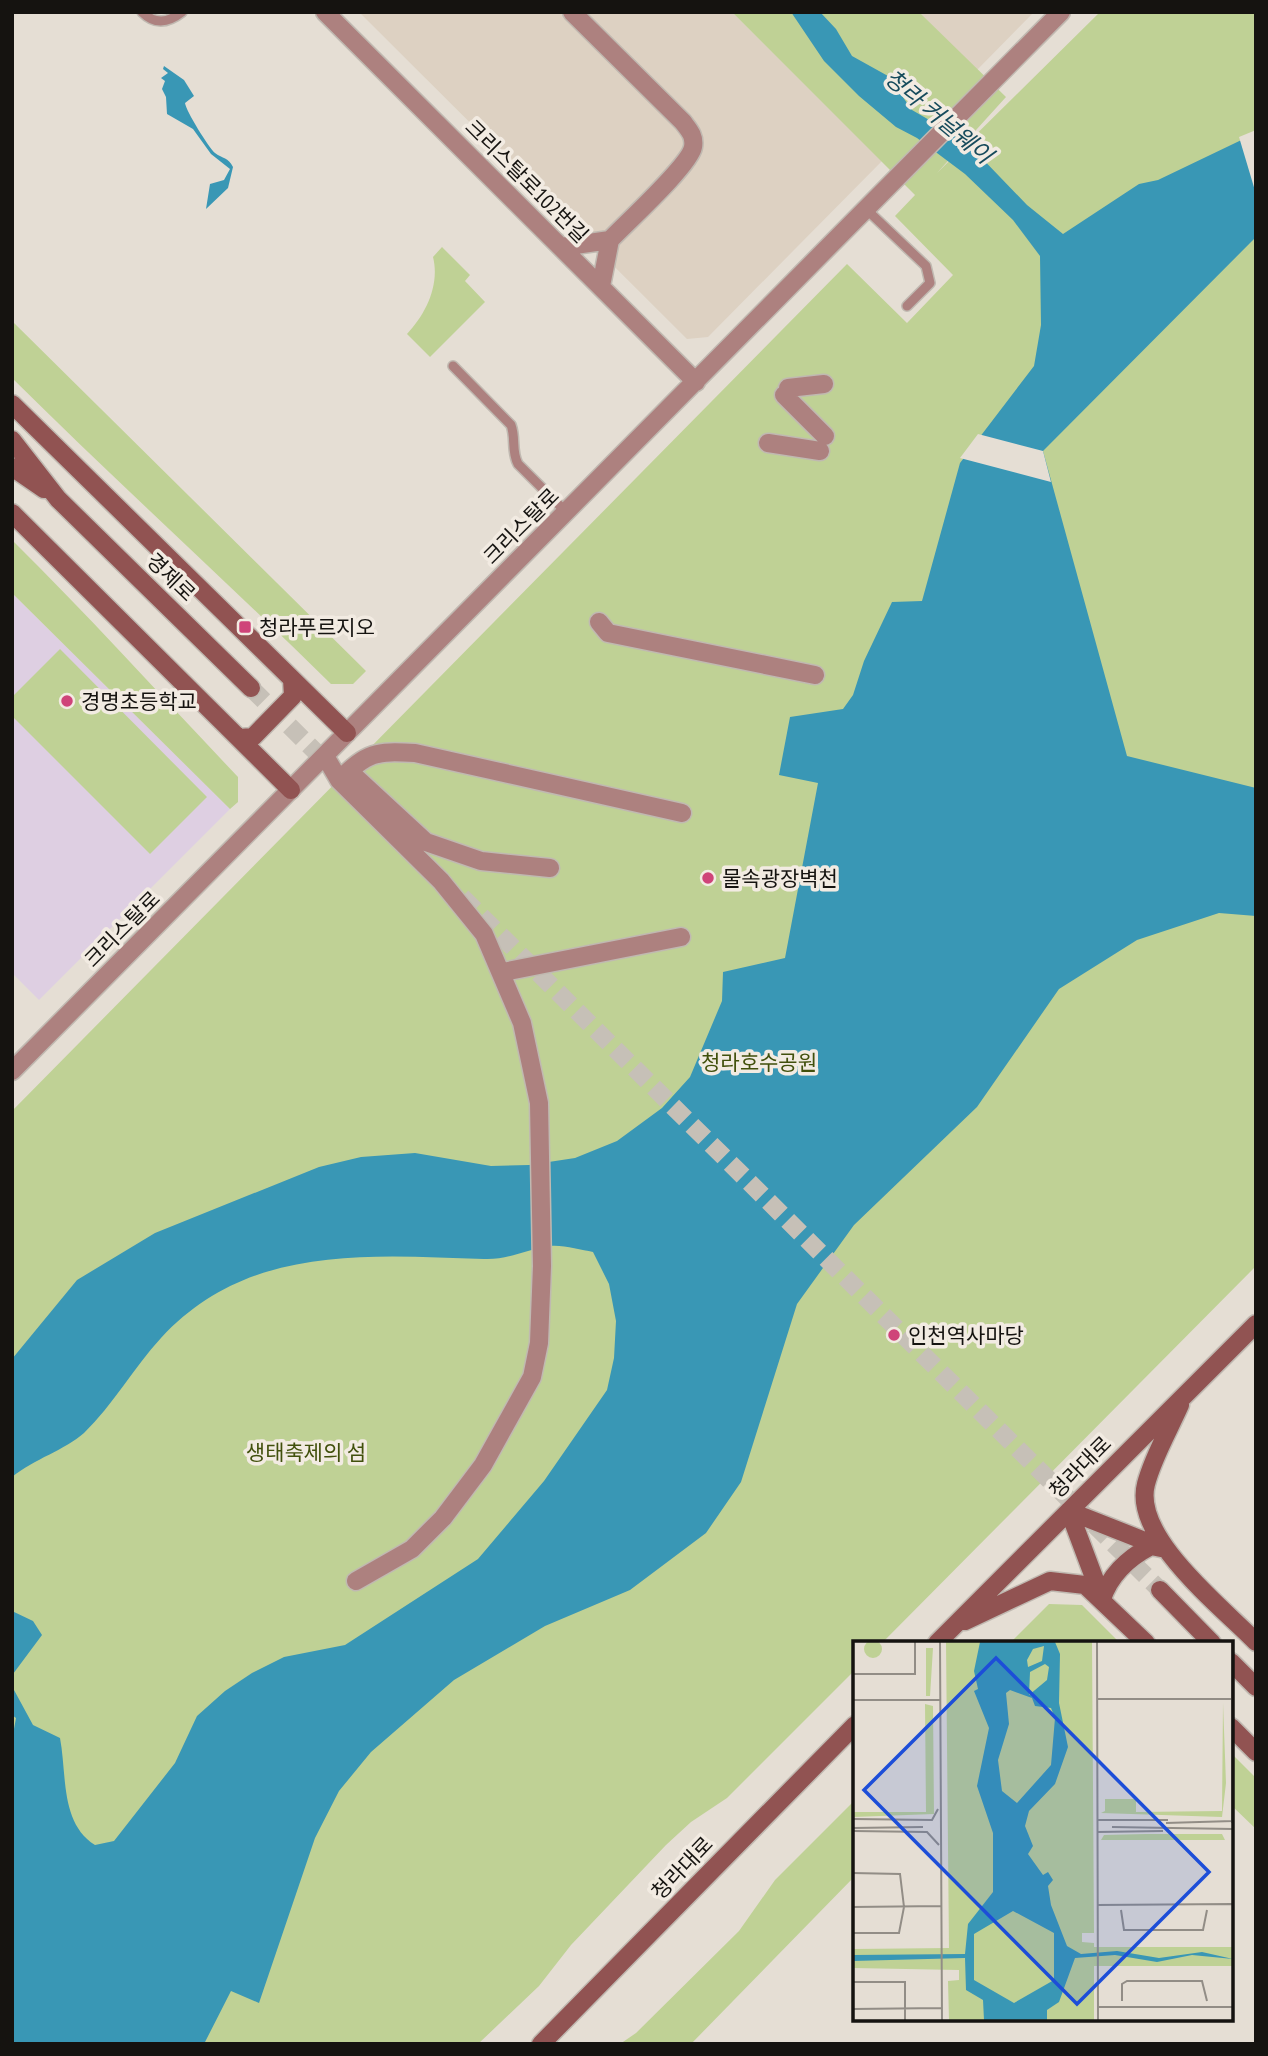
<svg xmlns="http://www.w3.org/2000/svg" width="1268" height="2056" font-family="'PT Sans Narrow','Noto Sans KR',sans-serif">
<rect width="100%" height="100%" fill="#e5ded4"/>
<path fill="#ddd1c2" d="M 359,12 L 732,12 L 882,161 L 708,337 L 687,339 Z
M 919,12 L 1034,12 L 977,70 Z"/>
<path fill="#decfe2" d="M 12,593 L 230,809 L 39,1000 L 12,973 Z"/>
<path fill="#bfd195" d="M 732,12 L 919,12 L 1006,97 L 937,173 L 1100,12 L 1256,12 L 1256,1266 L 882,1643 L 855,1643 L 855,1670 L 727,1798 L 691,1822 L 666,1845 L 571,1945 L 539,1986 L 478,2044 L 12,2044 L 12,1111 L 847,264 L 907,323 L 953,275 L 895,216 L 915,195 Z
M 442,247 L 470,275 L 465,281 L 485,302 L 430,357 L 407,334 C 426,314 440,285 433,257 Z
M 12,321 L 366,671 L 353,684 L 331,684 C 226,581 117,482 12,378 Z
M 12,540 C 90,617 163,698 238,777 L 238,802 L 230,809 L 12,593 Z
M 60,649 L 207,797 L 150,854 L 12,716 L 12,697 Z
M 1049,1604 L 1082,1605 L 1120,1643 L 1010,1643 Z
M 1231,1753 L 1256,1778 L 1256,1829 L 1231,1805 Z
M 855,1800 L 855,1876 L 691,2044 L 620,2044 L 636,2033 L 739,1931 L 775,1880 Z"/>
<path fill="#3997b5" d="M 791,12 L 820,12 L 836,29 L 852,56 L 888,76 L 912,110 L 955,135 L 975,151 L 1027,205 L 1063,234 L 1139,184 L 1158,180 L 1256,133 L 1256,237 L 1043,451 L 1127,756 L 1256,788 L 1256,916 L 1219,913 L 1137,940 L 1059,989 L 977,1107 L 854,1225 L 797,1304 L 741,1482 L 706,1533 L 630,1590 L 545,1626 L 454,1680 L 371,1752 L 339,1791 L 315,1838 L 259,2003 L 231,1991 L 204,2044 L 12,2044 L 12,1740 L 16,1718 L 12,1715 L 12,1611 L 33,1621 L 42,1635 L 13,1674 L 14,1690 L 33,1725 L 60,1738 C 67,1775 60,1823 95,1845 L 114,1841 L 175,1763 L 197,1716 L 225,1691 L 252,1673 L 284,1657 L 345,1645 L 478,1559 L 544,1481 L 607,1390 L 614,1358 L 616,1321 L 609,1284 L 593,1252 C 581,1250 564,1245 551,1246 C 527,1249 509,1260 484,1259 C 367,1255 248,1244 161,1338 C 134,1367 113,1405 84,1433 C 65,1450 34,1459 12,1477 L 12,1359 L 77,1280 L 155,1233 L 319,1167 L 361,1157 L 415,1153 L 491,1166 L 529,1165 L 575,1158 L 617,1141 L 662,1108 L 690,1077 L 722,1001 L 723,972 L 785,958 L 818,783 L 779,775 L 790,717 L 843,709 L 853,695 L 864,661 L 892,602 L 922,601 L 960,463 L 1034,366 L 1041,325 L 1040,256 L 1013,220 L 965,174 L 917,138 L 896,127 L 859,96 L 824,61 Z
M 164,66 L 184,80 L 194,96 L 185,103 C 186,111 209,148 215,153 C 223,159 228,157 233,167 L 228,188 L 206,209 L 210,184 L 224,180 L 230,169 L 211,154 L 193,129 L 167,114 L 166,97 L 162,89 L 165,81 L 161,78 L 168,73 L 163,69 Z"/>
<path fill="#e5ded4" d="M 1256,130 L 1256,194 L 1239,137 Z
M 978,434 L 1043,451 L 1051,482 L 960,458 Z"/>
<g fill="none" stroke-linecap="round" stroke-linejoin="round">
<path stroke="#c6c0b7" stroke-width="18" stroke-dasharray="18 9" stroke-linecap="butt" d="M 251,688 L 333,769
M 462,897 L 1160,1590"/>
<defs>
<path id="lane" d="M 142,12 C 155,25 168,23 182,12
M 867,210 L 926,266 L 930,283 L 907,306
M 453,366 L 511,425 C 516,438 511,451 518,464 L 566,512"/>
<path id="street" d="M 325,12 L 696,382
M 572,12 L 683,122 C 689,130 695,136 693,147 C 690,165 626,223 610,240
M 561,247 L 610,240
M 601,286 L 610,240
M 788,388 L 824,384
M 784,395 L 825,436
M 768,443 L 820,451
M 599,622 L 608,633 L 815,675
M 325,756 L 339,780 L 441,881 L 484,934 L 522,1023 L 539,1103 L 542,1266 L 539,1343 L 532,1377 L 483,1465 L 443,1518 L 412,1549 L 356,1581
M 349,771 L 426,842 L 481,861 L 550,868
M 339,780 C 368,752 375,751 415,753 L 682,813
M 503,972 L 681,937
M 12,1071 L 1061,12"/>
<path id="secondary" d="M 12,404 L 347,733
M 12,440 L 58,499 L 251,688
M 12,467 L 44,489
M 12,513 L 291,790
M 240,738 L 253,737 L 293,696 L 292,679
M 1180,1405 C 1169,1430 1153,1457 1146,1484 C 1132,1537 1222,1607 1256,1642
M 1069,1511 L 1165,1549
M 1069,1511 L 1101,1596
M 1160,1590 L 1212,1643
M 1102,1599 C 1110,1575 1128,1558 1151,1546 L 1161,1548
M 965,1621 L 1050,1581 L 1085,1585 L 1146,1643
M 937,1643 L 1256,1324
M 1231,1662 L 1256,1687
M 1231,1727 L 1256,1752
M 541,2044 L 855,1725"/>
</defs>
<use href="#lane" stroke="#c0b9b1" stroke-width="12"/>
<use href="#street" stroke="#c0b9b1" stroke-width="21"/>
<use href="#secondary" stroke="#c0b9b1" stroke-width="21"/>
<use href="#lane" stroke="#ad817f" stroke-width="9"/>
<use href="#street" stroke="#ad817f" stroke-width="18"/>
<use href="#secondary" stroke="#915352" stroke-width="18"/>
</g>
<g fill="#cf4479" stroke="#f2ebe2" stroke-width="2.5">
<rect x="238" y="620" width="14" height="14" rx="3.5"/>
<circle cx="67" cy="701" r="7"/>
<circle cx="708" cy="878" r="7"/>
<circle cx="894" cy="1335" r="7"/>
</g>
<g text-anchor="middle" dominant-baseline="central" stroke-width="7" stroke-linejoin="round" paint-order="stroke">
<g font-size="21" fill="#151310" stroke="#f2ebe2">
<text transform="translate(527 181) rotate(45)">크리스탈로102번길</text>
<text transform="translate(521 526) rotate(-45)">크리스탈로</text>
<text transform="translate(171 577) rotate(44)">경제로</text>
<text transform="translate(122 929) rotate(-45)">크리스탈로</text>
<text transform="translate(1080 1467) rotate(-45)">청라대로</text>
<text transform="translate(682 1868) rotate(-46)">청라대로</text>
</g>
<g font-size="21" fill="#151310" stroke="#f2ebe2" text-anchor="start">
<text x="259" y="627">청라푸르지오</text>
<text x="81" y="701">경명초등학교</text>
<text x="722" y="878">물속광장벽천</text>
<text x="908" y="1335">인천역사마당</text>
</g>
<g font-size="21" fill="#41500c" stroke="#f2ebe2">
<text x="759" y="1062">청라호수공원</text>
<text x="306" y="1452">생태축제의 섬</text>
</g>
<g font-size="23" font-style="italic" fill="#174b5c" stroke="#f2ebe2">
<text transform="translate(939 116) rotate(40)">청라 커널웨이</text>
</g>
</g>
<g transform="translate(853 1641)">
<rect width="380" height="380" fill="#e5ded4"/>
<path d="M11 8a9 9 0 1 1 18 0a9 9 0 1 1-18 0ZM 93,1 L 239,1 L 241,292 L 229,292 L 229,301 L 241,302 L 241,306 L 380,306 L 380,325 L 241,325 L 241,379 L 96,379 L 95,340 L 106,339 L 106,329 L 0,327 L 0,308 L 96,307 ZM 73,7 L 80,7 L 77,55 L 73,55 ZM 370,62 L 373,142 L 369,176 L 248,172 L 252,170 L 252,158 L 283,158 L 283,171 L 369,170 ZM 72,63 L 80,65 L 81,173 L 0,176 L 0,171 L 73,171 ZM 293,193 L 369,193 L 372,199 L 248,199 L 251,194 Z" fill="#bfd195"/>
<path d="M 127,1 L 202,1 L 207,13 L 206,62 L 215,106 L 202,143 L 176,170 L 172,185 L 180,205 L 175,213 L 190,234 L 195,231 L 200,239 L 195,245 L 198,264 L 214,305 L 228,313 L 264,310 L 306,317 L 349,311 L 380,318 L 339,314 L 304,321 L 262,314 L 222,317 L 206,361 L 194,369 L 194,379 L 131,379 L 130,359 L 113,349 L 112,317 L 0,320 L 0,314 L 112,313 L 115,283 L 140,251 L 140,192 L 124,145 L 136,87 L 121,50 L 125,48 L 121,30 ZM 191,5 L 189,20 L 175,26 L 174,19 L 180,8 ZM 192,23 L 196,26 L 194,39 L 176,54 L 177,31 ZM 157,49 L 179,57 L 182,65 L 198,67 L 202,77 L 198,124 L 164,162 L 149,150 L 145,119 L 156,83 L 153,52 ZM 160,270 L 201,292 L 201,339 L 161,362 L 121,339 L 121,293 Z" fill="#3997b5" fill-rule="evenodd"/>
<path fill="none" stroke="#928d86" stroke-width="2" d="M 87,1 L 89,379M 244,1 L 245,379M 379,1 L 379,182M 0,33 L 62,33 L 62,1M 244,58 L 379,58M 0,59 L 87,59M 0,178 L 79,179 L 85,168M 244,179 L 315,179M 313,182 L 380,180M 259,186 L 380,188M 0,187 L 70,186M 1,190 L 74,191 L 86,204M 244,191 L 310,190M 0,232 L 47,233 L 51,266 L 46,292 L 0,292M 244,264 L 379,263M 0,266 L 88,265M 268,269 L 271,289 L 350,289 L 354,269M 0,341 L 52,341 L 52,379M 269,360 L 269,343 L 274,340 L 349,340 L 354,360M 245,366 L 380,366M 0,368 L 89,367M 380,379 L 380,193"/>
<path fill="#1d4ed8" fill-opacity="0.15" stroke="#1d4ed8" stroke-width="3.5" d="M 143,17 L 356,231 L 224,363 L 11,149 Z"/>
<rect width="380" height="380" fill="none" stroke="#151310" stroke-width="3.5"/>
</g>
<rect width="1268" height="2056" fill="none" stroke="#151310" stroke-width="28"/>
</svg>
